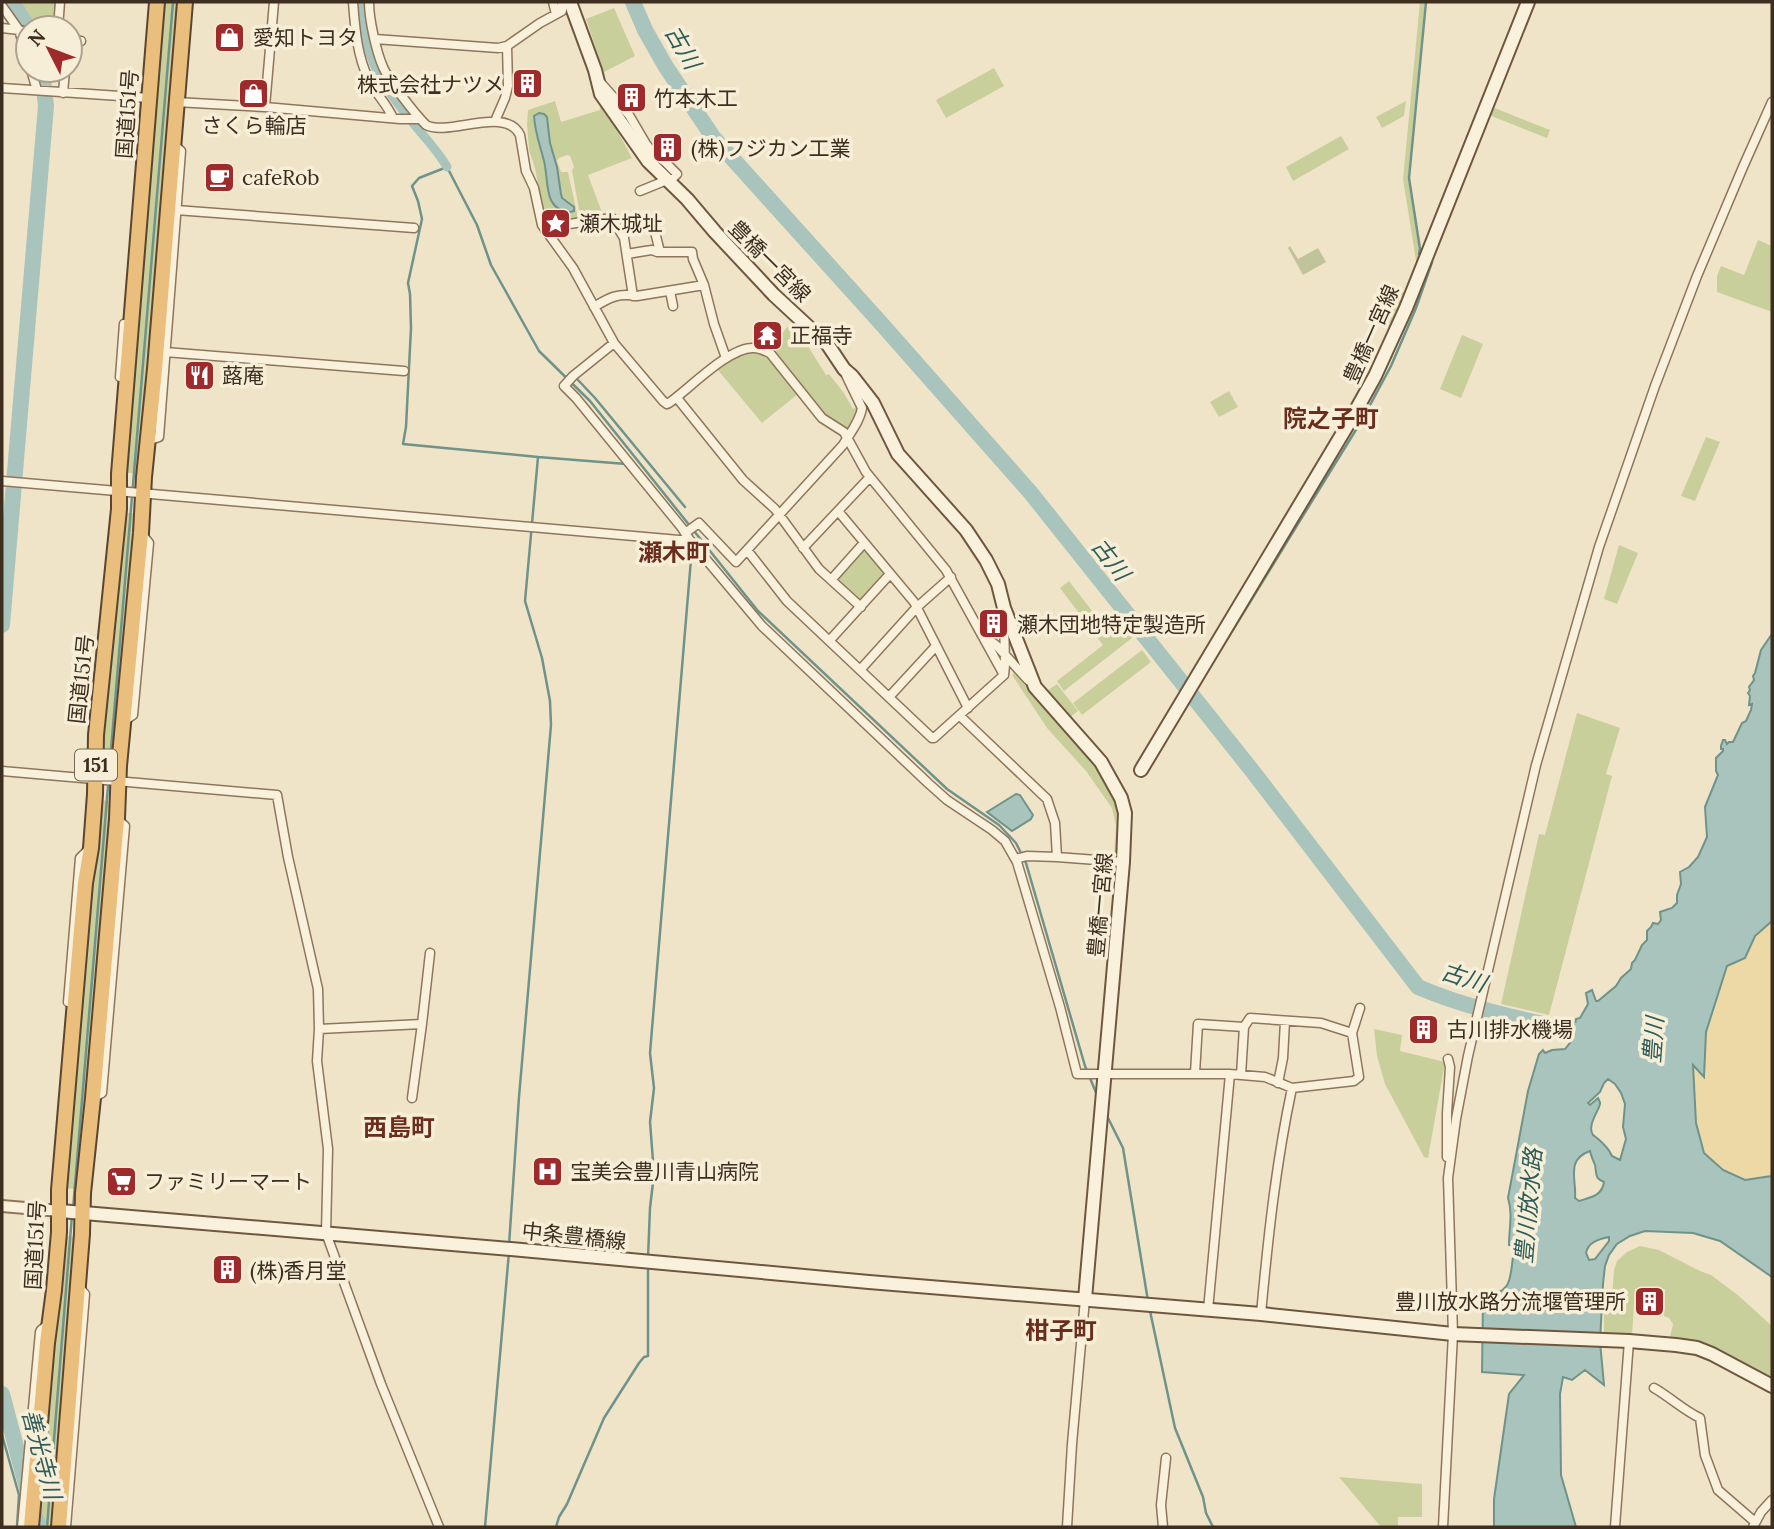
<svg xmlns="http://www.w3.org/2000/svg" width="1774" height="1529" font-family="Lora,'Noto Sans JP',serif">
<rect width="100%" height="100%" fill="#f0e4c8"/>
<path fill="#c9cf9b" d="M 19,2 L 57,2 L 54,28 L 34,28 Z
M 164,2 L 180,2 L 148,382 L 142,424 L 138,473 L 125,473 Z
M 1420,2 L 1425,2 L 1408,178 L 1419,249 L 1419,254 L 1421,256 L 1417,267 L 1403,179 Z
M 614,8 L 635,56 L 604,72 L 586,19 Z
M 994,68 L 1004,86 L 946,118 L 936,100 Z
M 555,101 L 561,122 L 600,110 L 600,107 L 604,106 L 632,158 L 588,175 L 604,218 L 581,221 L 572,170 L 574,167 L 570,156 L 567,155 L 559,158 L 557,161 L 561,172 L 568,172 L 579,222 L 548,226 L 545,224 L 536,194 L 537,179 L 535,168 L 529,150 L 527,123 L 528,110 Z
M 1406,101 L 1404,116 L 1382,128 L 1376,117 Z
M 1492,107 L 1550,130 L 1547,138 L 1489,115 Z
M 1341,136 L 1349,149 L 1293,181 L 1286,167 Z
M 1758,240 L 1772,246 L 1772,312 L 1717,292 L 1717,276 L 1721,266 L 1744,275 Z
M 1410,288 L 1391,332 L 1377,306 Z
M 788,326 L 799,332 L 826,375 L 829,374 L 844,393 L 853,409 L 856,407 L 858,410 L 849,428 L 846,428 L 827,418 L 769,350 Z
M 1462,335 L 1483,344 L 1461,398 L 1440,389 Z
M 754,350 L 767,355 L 798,394 L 762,423 L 717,369 C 729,359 739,354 754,350 Z
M 1229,391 L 1238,407 L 1219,417 L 1210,402 Z
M 1706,437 L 1720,442 L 1695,501 L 1681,496 Z
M 124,513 L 136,513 L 113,761 L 101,760 Z
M 1284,545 L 1286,546 L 1198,690 L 1195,686 L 1280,546 Z
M 1619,545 L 1638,553 L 1617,604 L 1604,599 Z
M 860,551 L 867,552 L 883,571 L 883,578 L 863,599 L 857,600 L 839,582 L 838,575 Z
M 1069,581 L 1113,638 L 1125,628 L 1132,638 L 1064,691 L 1057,681 L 1103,645 L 1060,588 Z
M 1142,650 L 1151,662 L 1082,715 L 1073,703 Z
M 1014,673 L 1082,749 L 1102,775 L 1119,803 L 1117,857 L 1114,857 L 1116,826 L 1112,808 L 1086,771 L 1047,728 L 1012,675 Z
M 1057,684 L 1078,711 L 1066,720 L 1042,694 Z
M 1577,713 L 1620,728 L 1606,774 L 1612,776 L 1549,1015 L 1501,1004 L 1539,834 L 1545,835 Z
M 102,800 L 113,802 L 89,1088 L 78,1142 L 75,1189 L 65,1188 L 88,901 L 97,853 Z
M 1374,1029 L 1402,1035 L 1400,1051 L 1445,1062 L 1428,1158 L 1424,1157 L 1385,1084 L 1377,1056 Z
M 67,1236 L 77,1237 L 51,1527 L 36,1527 L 53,1339 L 62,1287 Z
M 1640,1246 L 1659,1250 L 1700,1271 L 1711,1275 L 1739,1296 L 1772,1326 L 1772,1383 L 1688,1341 L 1670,1337 L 1673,1324 L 1669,1318 L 1664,1316 L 1665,1289 L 1635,1289 L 1632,1335 L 1604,1335 L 1604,1310 L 1612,1296 L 1614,1270 L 1617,1261 L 1627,1252 Z
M 1339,1477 L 1422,1484 L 1422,1517 L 1398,1517 L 1398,1527 L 1381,1527 Z"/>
<path fill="#ecd9a5" d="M 1772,921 L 1772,1176 L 1745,1180 L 1723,1170 L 1704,1153 L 1696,1123 L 1693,1063 L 1704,1076 L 1706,1032 L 1727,966 L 1745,958 L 1755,936 Z"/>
<path fill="#bfc49a" d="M 1290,246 L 1298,259 L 1318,248 L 1326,262 L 1303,275 L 1288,248 Z"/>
<path fill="#a9c4bc" stroke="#6f938a" stroke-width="2" fill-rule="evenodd" d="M 539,113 L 544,114 L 547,117 L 550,143 L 557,167 L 561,194 L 562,198 L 574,207 L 574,211 C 566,214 555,209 551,200 C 546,190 547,172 544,161 C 540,145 535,133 534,116 Z
M 1772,634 L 1772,921 L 1755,936 L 1745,958 L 1727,966 L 1706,1032 L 1704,1077 L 1693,1065 L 1696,1123 L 1704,1153 L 1723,1170 L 1745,1180 L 1772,1176 L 1772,1277 L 1720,1241 L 1693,1233 L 1645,1231 L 1630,1236 L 1617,1244 L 1609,1255 L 1605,1266 L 1603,1284 L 1600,1342 L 1604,1385 L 1585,1370 L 1572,1380 L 1563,1377 L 1560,1394 L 1561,1475 L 1576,1527 L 1494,1527 L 1494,1499 L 1509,1394 L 1524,1375 L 1482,1372 L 1483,1300 L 1486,1295 C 1512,1293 1510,1278 1513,1257 L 1518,1255 L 1517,1249 L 1519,1247 L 1516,1245 L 1513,1246 L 1509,1245 C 1509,1230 1513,1213 1508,1198 L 1528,1091 L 1539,1054 L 1543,1050 L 1545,1053 L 1552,1050 L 1565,1049 L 1573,1039 L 1576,1019 L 1580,1018 L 1588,1004 L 1586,993 L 1592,990 L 1596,1001 L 1598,1001 L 1616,986 L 1621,978 L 1631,969 L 1632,963 L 1635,960 L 1642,945 L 1647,940 L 1647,931 L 1651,927 L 1653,923 L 1658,924 L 1661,920 L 1660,912 L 1672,908 L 1677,903 L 1677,895 L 1681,884 L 1680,872 L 1689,867 L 1698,857 L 1707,837 L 1705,807 L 1718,775 L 1716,771 L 1716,758 L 1723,751 L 1723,749 L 1721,749 L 1721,746 L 1723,740 L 1725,740 L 1727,744 L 1729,742 L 1733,742 L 1742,723 L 1746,721 L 1751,710 L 1752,704 L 1749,705 L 1750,696 L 1748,693 L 1750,690 L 1749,687 L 1754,680 L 1753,676 L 1755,673 L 1761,650 ZM 1608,1079 L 1615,1084 L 1621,1093 L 1625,1104 L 1623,1127 L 1626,1139 L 1620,1160 L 1612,1156 C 1609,1149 1603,1143 1597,1138 C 1596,1137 1594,1136 1593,1135 C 1586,1125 1601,1108 1600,1103 C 1600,1102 1599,1100 1598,1098 L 1590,1105 L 1588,1103 L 1600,1092 L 1604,1083 ZM 1590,1151 C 1591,1156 1593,1160 1595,1165 C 1597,1174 1594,1178 1604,1182 C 1602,1196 1591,1197 1579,1201 L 1575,1198 C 1577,1180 1565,1160 1590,1151 ZM 1609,1237 L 1609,1241 L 1595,1259 L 1589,1260 L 1586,1253 C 1588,1242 1599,1239 1609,1237 Z
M 1016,794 L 1020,795 L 1033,815 L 1031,819 L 1012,831 L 987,812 Z"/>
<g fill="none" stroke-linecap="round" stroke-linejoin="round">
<path stroke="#6f938a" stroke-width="2.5" d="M 1424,257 L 1419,254 L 1420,249 L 1409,178 L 1426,2
M 578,380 L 595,398 L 685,507
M 538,457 L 626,464
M 1227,639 L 1362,420 L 1391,366 L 1416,308 L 1432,262 L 1429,260
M 1106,1114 L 1123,1148 L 1148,1301
M 73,1209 L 173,2
M 509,1245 L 519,1097 L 551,725 L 550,701 L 542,658 L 525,601 L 538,457 L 403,444 L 406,427 L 411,328 L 410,294 L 408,283 L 422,219 L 418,201 L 412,186 L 419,178 L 447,167 L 477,225 L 491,265 L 539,351 L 590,401 L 758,611 L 947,789 L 999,825 L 1016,843 L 1026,863 L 1085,1066 L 1097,1095
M 648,1258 L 650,1208 L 654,1174 L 650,1122 L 654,1088 L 650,1053 L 692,547
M 1150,1311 L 1175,1428 L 1203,1497 L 1206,1513 L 1213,1527
M 2,1435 L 19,1495 L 17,1527
M 47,1527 L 72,1215
M 485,1527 L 509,1252
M 556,1527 L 559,1517 L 567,1504 L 604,1418 L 639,1363 L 644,1357 L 648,1356 L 648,1265"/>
<path stroke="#a9c4bc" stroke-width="9" d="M 363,2 C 362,58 383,87 417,128 C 428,141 439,153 447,167"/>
<path stroke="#a9c4bc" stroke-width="16" d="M 12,2 L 28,28
M 633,2 L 645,30 L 666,67 L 713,137 L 879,321 L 1030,492 L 1254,773 L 1418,987 C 1474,1011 1535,1022 1594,1035
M 2,625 L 46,106 L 42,70
M 2,1394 L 33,1511 L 39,1527"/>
<defs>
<path id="minor" d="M 353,2 C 355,28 357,56 369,80 C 376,94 387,104 393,118
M 369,2 C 369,19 376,51 383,67 C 389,81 415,114 426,125 C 448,137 506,105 520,135 L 526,171 L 534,188 L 542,225 L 573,268 L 614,343 L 663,401 L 667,404 L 669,403 C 689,389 730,346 754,348 C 760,348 765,351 770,353 L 822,418 L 844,432 L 866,472 L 946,570 L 1004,675
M 553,2 L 556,14
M 2,6 L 19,30 L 28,61
M 2,28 L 28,31
M 58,28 L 60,2
M 375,39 L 498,48 L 507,46
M 70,40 L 81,41
M 31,70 L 37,90
M 601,83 L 629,115 L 646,144 L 656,156 L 665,162 L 677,174 L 672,179 L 667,180 L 640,191
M 2,88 L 149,98
M 63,93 L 65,70
M 176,102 L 265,107 L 400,119 L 420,119
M 265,107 L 274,2
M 495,121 L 505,98 L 508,86 L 507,46 L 540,23 L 562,11 L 562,2
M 176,210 L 414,228
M 653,224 L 660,252
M 545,230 L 562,225 L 612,218 L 624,238 L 633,296
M 627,254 L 645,251 L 652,250 L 657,252 L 692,252 L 693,259 L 704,285
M 670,291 L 673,306
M 594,307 C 610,297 618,293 637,296 L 704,285 L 714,324 L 726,358
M 614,343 L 573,376 L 564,386 L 576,398 L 682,528 L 689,539 L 762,626 L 928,783 L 947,800 L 992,830 L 1005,841 L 1017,862 L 1060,1007 L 1077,1074 L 1230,1074 L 1265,1077 L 1292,1088 L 1354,1081 L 1359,1077 L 1352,1033 L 1360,1008
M 165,352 L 404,371
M 120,377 L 124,324
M 677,398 L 743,480 L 775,509 L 819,569 L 861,607
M 147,441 L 159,437 L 181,151 L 173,144
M 2,481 L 679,540 L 689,539
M 838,511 L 914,602 L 968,708
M 685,533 L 699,523 L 736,562 L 843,445 C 850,433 860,421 862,408 L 846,375
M 803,548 L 870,477
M 747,550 L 787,601 L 932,738 L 934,738 L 1004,675 L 1005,665 L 1004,615
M 831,580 L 864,543
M 983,635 L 997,646 L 1028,680
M 830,640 L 890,574
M 860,670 L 916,608 L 951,577
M 889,697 L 936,646
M 960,716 L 1047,799 L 1055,823 L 1057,857
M 124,721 L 133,715 L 149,543 L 141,533
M 2,771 L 277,795 L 288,857 L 318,989 L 319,1029 L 317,1061 L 328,1149 L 326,1233 L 381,1384 L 439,1527
M 1016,859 L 1027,856 L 1057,857 L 1123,862
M 68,1002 L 80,858 L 88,850
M 319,1029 L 422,1024
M 1195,1073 L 1198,1024 L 1244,1027
M 1241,1075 L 1244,1027 L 1250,1018 L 1321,1023 L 1352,1033
M 1278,1083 L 1283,1058 L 1285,1021
M 93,1098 L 102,1093 L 104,1070 L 125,826 L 117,819
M 412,1098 L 422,1024 L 430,953
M 1447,1157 L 1447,1113 L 1450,1067 L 1448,1059
M 1208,1310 L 1230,1074
M 1261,1314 C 1268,1238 1276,1163 1292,1088
M 1654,1388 C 1670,1397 1683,1410 1700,1418 L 1705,1455 L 1718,1490 L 1755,1522
M 22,1527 L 40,1332 L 41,1330 L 49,1324
M 66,1527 L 85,1294 L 78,1286
M 1067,1527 L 1072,1444 L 1085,1299
M 1163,1527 L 1161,1505 L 1166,1458
M 1443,1527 L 1453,1334 L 1448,1178 L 1456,1119 L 1468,1056 L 1536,765 L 1599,547 L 1655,386 L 1697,276 L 1743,167 L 1772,102
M 1615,1527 L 1629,1341
M 1753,1527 L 1761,1512 L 1772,1500"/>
<path id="tertiary" d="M 2,1206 L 60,1211"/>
<path id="secondary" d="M 570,2 L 595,70 L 601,94 L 648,161 L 687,199 L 715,232 L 774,295 L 828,345 L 844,369 L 852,376 L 873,403 L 898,454 L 966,530 L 986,560 L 998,584 L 1004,608 L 1035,687 L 1101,762 L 1121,798 L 1125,813 L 1123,862 L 1085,1299
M 1141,770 L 1350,421 L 1375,376 L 1406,308 L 1528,2
M 60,1211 L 511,1249 L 869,1282 L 1261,1314 L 1453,1334 L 1629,1341 L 1676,1345 L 1697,1348 L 1712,1354 L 1772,1386"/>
<path id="trunk" d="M 31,1527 L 47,1343 L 54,1290 L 59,1232 L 59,1190 L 85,883 L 91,848 L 95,794 L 96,735 L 119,509 L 119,474 L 157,2
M 59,1527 L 82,1234 L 83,1193 L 93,1098 L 117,819 L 119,766 L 141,533 L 144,477 L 155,369 L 185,2"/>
</defs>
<use href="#minor" stroke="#8d765c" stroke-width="11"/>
<use href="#tertiary" stroke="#8d765c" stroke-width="14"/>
<use href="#secondary" stroke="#6f573f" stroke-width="16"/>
<use href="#trunk" stroke="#5b4430" stroke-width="18"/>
<use href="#minor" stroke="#faf1dc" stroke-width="8"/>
<use href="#tertiary" stroke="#faf1dc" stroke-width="10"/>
<use href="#secondary" stroke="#faf1dc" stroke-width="12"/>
<use href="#trunk" stroke="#eabe7c" stroke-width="14"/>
</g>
<defs>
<symbol id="shop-square" viewBox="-11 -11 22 22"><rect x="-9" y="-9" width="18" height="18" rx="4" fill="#9e2a2b" stroke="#f7eed8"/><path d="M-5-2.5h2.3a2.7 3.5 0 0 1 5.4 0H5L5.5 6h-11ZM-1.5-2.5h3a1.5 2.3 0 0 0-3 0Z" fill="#fff"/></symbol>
<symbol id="building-square" viewBox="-11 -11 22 22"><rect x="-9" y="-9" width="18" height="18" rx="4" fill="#9e2a2b" stroke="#f7eed8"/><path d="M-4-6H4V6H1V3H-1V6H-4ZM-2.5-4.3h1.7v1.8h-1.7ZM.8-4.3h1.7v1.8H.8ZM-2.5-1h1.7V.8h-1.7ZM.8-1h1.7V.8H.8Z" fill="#fff"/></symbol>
<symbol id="cafe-square" viewBox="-11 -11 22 22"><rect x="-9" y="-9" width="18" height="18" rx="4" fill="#9e2a2b" stroke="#f7eed8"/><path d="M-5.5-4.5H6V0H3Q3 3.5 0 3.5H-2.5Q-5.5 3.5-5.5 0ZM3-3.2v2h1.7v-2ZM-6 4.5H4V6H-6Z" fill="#fff"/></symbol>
<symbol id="sight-square" viewBox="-11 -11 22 22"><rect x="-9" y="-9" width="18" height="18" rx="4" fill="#9e2a2b" stroke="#f7eed8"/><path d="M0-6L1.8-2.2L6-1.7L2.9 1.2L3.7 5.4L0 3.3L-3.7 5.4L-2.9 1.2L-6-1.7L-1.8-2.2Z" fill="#fff"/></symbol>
<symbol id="temple-square" viewBox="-11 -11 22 22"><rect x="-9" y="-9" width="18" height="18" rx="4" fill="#9e2a2b" stroke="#f7eed8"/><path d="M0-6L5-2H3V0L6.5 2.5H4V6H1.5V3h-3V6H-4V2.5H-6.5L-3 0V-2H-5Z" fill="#fff"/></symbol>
<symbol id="restaurant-square" viewBox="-11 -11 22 22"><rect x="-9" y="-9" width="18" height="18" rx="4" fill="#9e2a2b" stroke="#f7eed8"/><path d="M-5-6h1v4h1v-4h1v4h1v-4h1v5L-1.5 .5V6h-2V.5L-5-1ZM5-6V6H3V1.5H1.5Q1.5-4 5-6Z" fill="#fff"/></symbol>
<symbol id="hospital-square" viewBox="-11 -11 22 22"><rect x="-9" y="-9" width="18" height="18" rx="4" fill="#9e2a2b" stroke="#f7eed8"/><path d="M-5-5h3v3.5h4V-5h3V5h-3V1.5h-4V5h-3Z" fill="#fff"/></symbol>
<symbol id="supermarket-square" viewBox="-11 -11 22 22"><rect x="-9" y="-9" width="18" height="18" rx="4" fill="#9e2a2b" stroke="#f7eed8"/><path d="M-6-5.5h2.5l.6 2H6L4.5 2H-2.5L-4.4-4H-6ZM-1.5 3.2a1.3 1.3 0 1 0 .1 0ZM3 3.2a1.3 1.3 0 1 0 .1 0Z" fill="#fff"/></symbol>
</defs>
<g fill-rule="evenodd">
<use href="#shop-square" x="212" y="20" width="35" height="35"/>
<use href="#building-square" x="510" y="66" width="35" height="35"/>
<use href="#shop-square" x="236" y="76" width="35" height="35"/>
<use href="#building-square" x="614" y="80" width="35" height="35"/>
<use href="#building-square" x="650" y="130" width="35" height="35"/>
<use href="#cafe-square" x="202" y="160" width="35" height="35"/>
<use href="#sight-square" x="538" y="206" width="35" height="35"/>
<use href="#temple-square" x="750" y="318" width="35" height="35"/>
<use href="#restaurant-square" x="182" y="358" width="35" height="35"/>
<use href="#building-square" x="976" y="606" width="35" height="35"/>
<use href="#building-square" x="1406" y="1012" width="35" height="35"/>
<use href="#hospital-square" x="530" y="1154" width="35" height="35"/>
<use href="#supermarket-square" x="104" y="1164" width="35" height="35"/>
<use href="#building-square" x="210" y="1252" width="35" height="35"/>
<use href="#building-square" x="1632" y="1284" width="35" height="35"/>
</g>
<g text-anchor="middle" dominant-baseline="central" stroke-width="7" stroke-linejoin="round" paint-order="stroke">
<rect fill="#f7eed8" stroke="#756857" stroke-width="2" x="75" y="749.5" width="42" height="31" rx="5"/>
<g font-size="19" font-weight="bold" fill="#3d2e20">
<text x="96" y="765">151</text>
</g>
<g font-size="21" fill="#3d2e20" stroke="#f7eed8" text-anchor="start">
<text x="253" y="37">愛知トヨタ</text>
<text x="504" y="84" text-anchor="end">株式会社ナツメ</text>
<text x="654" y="98">竹本木工</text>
<text x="254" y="125" text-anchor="middle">さくら輪店</text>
<text x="691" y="148">(株)フジカン工業</text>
<text x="242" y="177">cafeRob</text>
<text x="579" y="223">瀬木城址</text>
<text x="790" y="335">正福寺</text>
<text x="222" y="375">蕗庵</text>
<text x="1017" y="624">瀬木団地特定製造所</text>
<text x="1447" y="1029">古川排水機場</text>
<text x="570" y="1171">宝美会豊川青山病院</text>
<text x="144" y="1181">ファミリーマート</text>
<text x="250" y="1270">(株)香月堂</text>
<text x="1626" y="1301" text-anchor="end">豊川放水路分流堰管理所</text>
</g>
<g font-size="21" fill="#3d2e20" stroke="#f7eed8">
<text transform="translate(127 114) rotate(-86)">国道151号</text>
<text transform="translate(770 261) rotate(45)">豊橋一宮線</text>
<text transform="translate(1371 334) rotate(-66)">豊橋一宮線</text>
<text transform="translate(81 679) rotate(-84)">国道151号</text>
<text transform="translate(1100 905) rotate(-85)">豊橋一宮線</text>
<text transform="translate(574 1236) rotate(6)">中条豊橋線</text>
<text transform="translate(35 1245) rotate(-87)">国道151号</text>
</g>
<g font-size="23" font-style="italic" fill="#2f5d5a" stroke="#f7eed8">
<text transform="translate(683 47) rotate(60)">古川</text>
<text transform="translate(1111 559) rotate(52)">古川</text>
<text transform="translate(1464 977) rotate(18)">古川</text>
<text transform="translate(1653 1040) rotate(-86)">豊川</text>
<text transform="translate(1528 1206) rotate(-85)">豊川放水路</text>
<text transform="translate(42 1454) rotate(75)">善光寺川</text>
</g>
<g font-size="24" font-weight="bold" fill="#6b2e1e" stroke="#f7eed8">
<text x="1331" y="418">院之子町</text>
<text x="674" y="552">瀬木町</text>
<text x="399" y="1127">西島町</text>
<text x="1061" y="1330">柑子町</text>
</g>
</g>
<rect width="1774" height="1529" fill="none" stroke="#3d2e20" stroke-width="7"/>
<g transform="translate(49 49) rotate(312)"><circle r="33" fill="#f7eed8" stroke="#ada18e" stroke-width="2"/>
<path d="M0-5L12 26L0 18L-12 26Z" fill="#9e2a2b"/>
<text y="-10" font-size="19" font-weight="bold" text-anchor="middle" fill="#3d2e20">N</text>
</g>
</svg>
